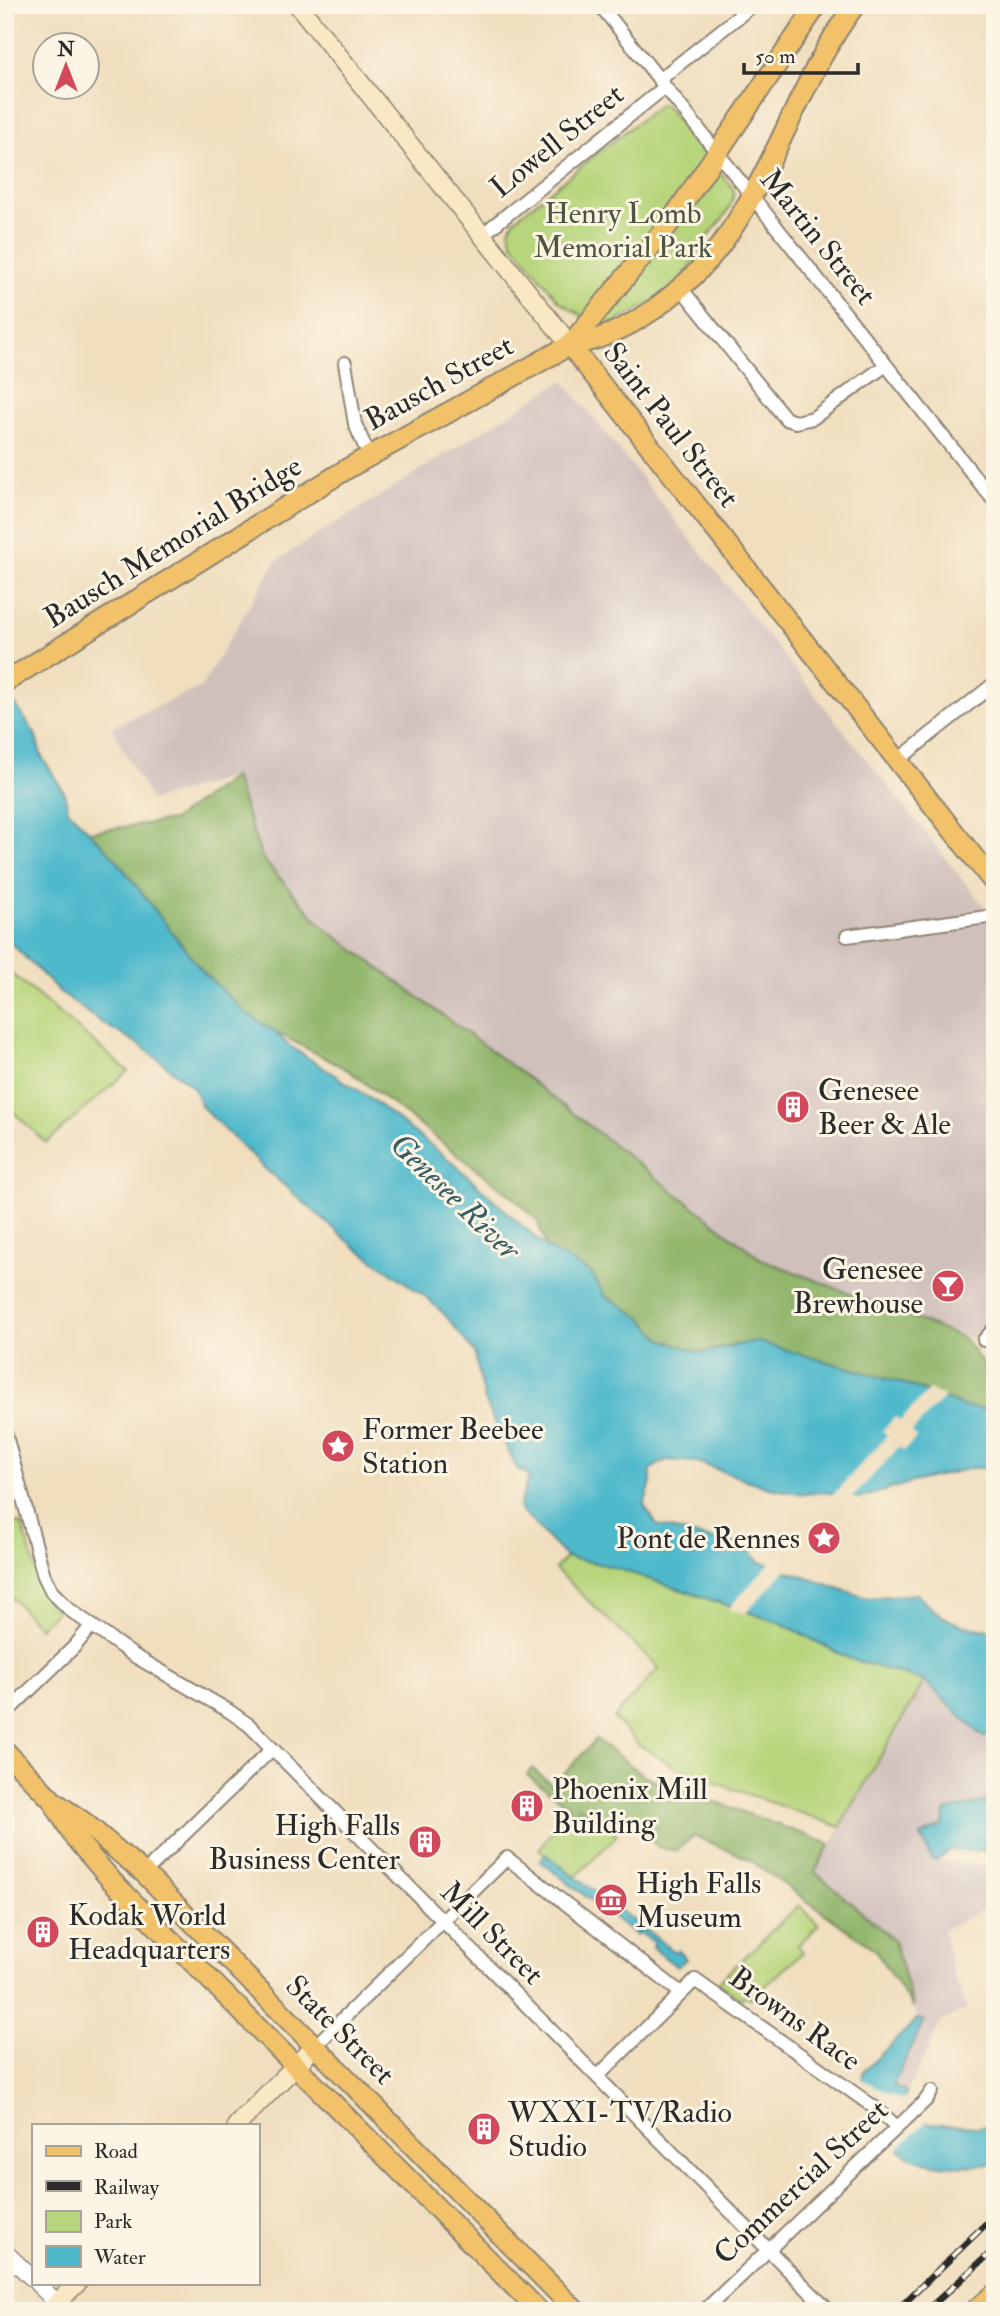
<svg xmlns="http://www.w3.org/2000/svg" width="1000" height="2316" font-family="'IM FELL Double Pica',serif">
<rect width="100%" height="100%" fill="#fcf5e5"/>
<filter id="ink" filterUnits="userSpaceOnUse"><feTurbulence type="fractalNoise" baseFrequency=".0143" numOctaves="2"/><feDisplacementMap in="SourceGraphic" scale="14" xChannelSelector="R" yChannelSelector="G"/><feConvolveMatrix kernelMatrix="1 2 1 2 8 2 1 2 1" color-interpolation-filters="sRGB"/></filter>
<filter id="wash" filterUnits="userSpaceOnUse"><feTurbulence type="fractalNoise" baseFrequency=".00686" numOctaves="4" result="noise"/><feDisplacementMap in="SourceGraphic" scale="28" xChannelSelector="R" yChannelSelector="G"/><feGaussianBlur stdDeviation="1.57" result="paint"/><feColorMatrix in="noise" values="0 0 0 0 0 0 0 0 0 0 0 0 0 0 0 0 0 1.4 0 .05"/><feComposite in="paint" operator="in"/></filter>
<g filter="url(#wash)">
<rect width="100%" height="100%" fill="#f0debe"/>
<path fill="#d0c0bc" d="M 563,380 L 995,920 L 995,1346 L 918,1320 L 761,1259 L 525,1076 L 322,926 L 262,858 L 234,777 L 151,801 L 111,727 L 201,687 L 276,561 Z
M 924,1681 L 983,1737 L 995,1734 L 995,1794 L 988,1801 L 946,1811 L 942,1826 L 921,1836 L 938,1861 L 995,1866 L 995,1904 L 943,1930 L 952,1972 L 968,2009 L 941,2022 L 907,2092 L 892,2085 L 923,2021 L 917,2019 L 894,1940 L 815,1871 Z"/>
<path fill="#b7d57c" stroke="#718054" stroke-width="2" d="M 660,104 L 665,105 L 734,190 C 734,210 717,225 705,240 C 698,249 695,259 690,268 C 672,297 630,314 602,329 L 559,301 L 512,242 L 509,230 L 515,219 Z
M 5,968 L 128,1071 L 46,1143 L 5,1104 Z
M 5,1500 L 12,1523 L 22,1524 L 43,1595 L 57,1611 L 39,1628 L 5,1590 Z
M 566,1557 L 610,1566 L 781,1623 L 848,1658 L 924,1681 L 840,1827 L 680,1770 L 639,1745 L 614,1718 L 659,1668 L 555,1569 Z
M 580,1807 L 617,1835 L 576,1877 L 539,1849 L 567,1810 L 573,1816 Z
M 799,1905 L 819,1925 L 798,1945 L 803,1952 L 751,1999 L 746,1995 L 741,1999 L 717,1983 Z"/>
<path fill="#91b66c" stroke="#5e704c" stroke-width="2" d="M 234,777 L 262,858 L 322,926 L 525,1076 L 761,1259 L 964,1338 L 985,1367 L 995,1370 L 995,1410 L 965,1407 L 908,1385 L 849,1369 L 735,1344 L 701,1353 L 661,1339 L 642,1318 L 605,1296 L 591,1273 L 547,1248 L 537,1220 L 513,1197 L 348,1070 L 275,1032 L 246,1013 L 202,971 L 114,857 L 88,832 L 173,820 Z
M 596,1739 L 645,1776 L 830,1844 L 815,1872 L 894,1940 L 913,2008 L 874,1949 L 747,1858 L 694,1836 L 676,1851 L 658,1847 L 628,1819 L 613,1832 L 580,1807 L 573,1816 L 567,1810 L 569,1807 L 527,1775 L 532,1768 L 553,1786 Z"/>
<path fill="#4fb9cc" stroke="#3d727c" stroke-width="2" d="M 5,689 L 35,734 L 41,755 L 64,792 L 68,810 L 114,857 L 202,971 L 246,1013 L 275,1032 L 287,1044 L 370,1098 L 452,1162 L 547,1248 L 591,1273 L 605,1296 L 642,1318 L 661,1339 L 701,1353 L 755,1341 L 908,1385 L 965,1407 L 995,1410 L 995,1468 L 973,1468 L 916,1481 L 861,1498 L 823,1492 L 805,1494 L 769,1488 L 697,1462 L 666,1460 L 651,1469 L 651,1483 L 644,1505 L 657,1525 L 701,1537 L 749,1546 L 757,1561 L 867,1598 L 917,1594 C 937,1618 964,1630 995,1630 L 995,1734 L 983,1737 L 924,1681 L 848,1658 L 781,1623 L 610,1566 L 566,1557 L 519,1508 L 529,1475 L 517,1469 L 498,1430 L 485,1401 L 474,1352 L 446,1316 L 426,1297 L 355,1247 L 263,1167 L 202,1107 L 193,1087 L 140,1045 L 102,1023 L 61,993 L 5,937 Z
M 995,1794 L 995,1851 L 950,1850 L 937,1861 L 932,1860 L 921,1836 L 942,1826 L 946,1811 L 988,1801 Z
M 545,1854 L 675,1952 L 678,1950 L 686,1959 L 677,1967 L 652,1947 L 654,1943 L 639,1932 L 636,1935 L 540,1861 Z
M 917,2019 L 924,2021 L 893,2085 L 907,2092 L 903,2100 L 929,2124 L 977,2127 L 995,2125 L 995,2164 C 965,2166 931,2170 904,2153 C 888,2142 873,2125 859,2112 L 863,2072 Z"/>
<path fill="#f0debe" d="M 929,1390 L 945,1396 L 912,1432 L 917,1437 L 904,1451 L 899,1447 L 850,1500 L 831,1497 L 887,1436 L 882,1431 L 895,1417 L 900,1421 Z
M 771,1562 L 788,1567 L 745,1614 L 728,1609 Z
M 859,2078 L 902,2100 L 906,2097 L 929,2119 L 896,2151 L 856,2114 Z"/>
</g>
<g filter="url(#ink)">
<g fill="none" stroke-linecap="round" stroke-linejoin="round">
<defs>
<path id="minor" d="M 600,5 L 995,502
M 659,80 L 753,5
M 482,235 L 665,87
M 681,288 L 786,419 L 796,422 L 813,418 L 886,365
M 345,363 L 355,424 L 369,456
M 897,761 L 995,683
M 847,936 L 995,916
M 984,1340 L 995,1328
M 5,1432 L 44,1576 L 52,1592 L 70,1610 L 133,1655 L 229,1711 L 249,1725 L 829,2311
M 5,1714 L 75,1646 L 91,1626
M 144,1873 L 272,1749
M 314,2047 L 507,1858 L 681,1993
M 598,2076 L 695,1980 L 878,2110 L 897,2127
M 704,2311 L 926,2100 L 932,2091"/>
<path id="tertiary" d="M 5,2252 L 33,2279
M 37,2283 L 65,2311"/>
<path id="secondary" d="M 298,5 L 570,345
M 237,2125 L 314,2047
M 49,2311 L 77,2283"/>
<path id="primary" d="M 570,345 L 995,884
M 570,345 C 600,341 628,327 653,310 C 679,291 703,269 722,243 C 776,170 800,78 855,5
M 5,682 L 350,467 L 570,345 L 669,224 L 817,5
M 5,1751 L 53,1801 L 85,1823 L 144,1873 L 576,2311
M 55,1805 L 75,1838 L 112,1881 L 539,2311"/>
<path id="motorway" d="M 977,2311 L 995,2296"/>
</defs>
<use href="#minor" stroke="#8e8474" stroke-width="16"/>
<use href="#tertiary" stroke="#8e8474" stroke-width="19"/>
<use href="#secondary" stroke="#8e8474" stroke-width="21"/>
<use href="#primary" stroke="#8e8474" stroke-width="23"/>
<use href="#motorway" stroke="#8e8474" stroke-width="26"/>
<use href="#minor" stroke="#fff" stroke-width="12"/>
<use href="#tertiary" stroke="#fff" stroke-width="16"/>
<use href="#secondary" stroke="#fae7c3" stroke-width="18"/>
<use href="#primary" stroke="#f2c26a" stroke-width="19"/>
<use href="#motorway" stroke="#f2c26a" stroke-width="23"/>
<defs>
<path id="rail" d="M 896,2311 L 995,2215
M 926,2311 L 995,2249"/>
</defs>
<use href="#rail" stroke="#2b2b2b" stroke-width="7"/>
<use href="#rail" stroke="#fcf5e5" stroke-width="4.5" stroke-dasharray="13" stroke-linecap="butt"/>
</g>
</g>
<defs>
<symbol id="building-disc" viewBox="-11 -11 22 22"><circle r="9.5" fill="#d1495b" stroke="#fcf5e5"/><path d="M-4-6H4V6H1V3H-1V6H-4ZM-2.5-4.3h1.7v1.8h-1.7ZM.8-4.3h1.7v1.8H.8ZM-2.5-1h1.7V.8h-1.7ZM.8-1h1.7V.8H.8Z" fill="#fff"/></symbol>
<symbol id="bar-disc" viewBox="-11 -11 22 22"><circle r="9.5" fill="#d1495b" stroke="#fcf5e5"/><path d="M-6-5H6L.8 .8V4.5H3.5V6h-7V4.5H-.8V.8Z" fill="#fff"/></symbol>
<symbol id="sight-disc" viewBox="-11 -11 22 22"><circle r="9.5" fill="#d1495b" stroke="#fcf5e5"/><path d="M0-6L1.8-2.2L6-1.7L2.9 1.2L3.7 5.4L0 3.3L-3.7 5.4L-2.9 1.2L-6-1.7L-1.8-2.2Z" fill="#fff"/></symbol>
<symbol id="museum-disc" viewBox="-11 -11 22 22"><circle r="9.5" fill="#d1495b" stroke="#fcf5e5"/><path d="M0-6L6-3V-2H-6V-3ZM-5-1h2V3h-2ZM-1-1h2V3h-2ZM3-1h2V3H3ZM-6 4H6V6H-6Z" fill="#fff"/></symbol>
</defs>
<g fill-rule="evenodd">
<use href="#building-disc" x="774" y="1088" width="38" height="38"/>
<use href="#bar-disc" x="929" y="1267" width="38" height="38"/>
<use href="#sight-disc" x="319" y="1427" width="38" height="38"/>
<use href="#sight-disc" x="805" y="1519" width="38" height="38"/>
<use href="#building-disc" x="508" y="1787" width="38" height="38"/>
<use href="#building-disc" x="406" y="1823" width="38" height="38"/>
<use href="#museum-disc" x="592" y="1881" width="38" height="38"/>
<use href="#building-disc" x="24" y="1913" width="38" height="38"/>
<use href="#building-disc" x="465" y="2110" width="38" height="38"/>
</g>
<g text-anchor="middle" dominant-baseline="central" stroke-width="6" stroke-linejoin="round" paint-order="stroke">
<g font-size="30" fill="#2b2b2b" stroke="#fcf5e5">
<text transform="translate(557 141) rotate(-39)">Lowell Street</text>
<text transform="translate(818 237) rotate(51)">Martin Street</text>
<text transform="translate(439 383) rotate(-29)">Bausch Street</text>
<text transform="translate(671 425) rotate(52)">Saint Paul Street</text>
<text transform="translate(173 542) rotate(-32)">Bausch Memorial Bridge</text>
<text transform="translate(492 1933) rotate(45)">Mill Street</text>
<text transform="translate(795 2019) rotate(36)">Browns Race</text>
<text transform="translate(340 2030) rotate(45)">State Street</text>
<text transform="translate(801 2182) rotate(-43)">Commercial Street</text>
</g>
<g font-size="30" fill="#4e563f" stroke="#fcf5e5">
<text x="623" y="213">Henry Lomb<tspan x="623" dy="34">Memorial Park</tspan></text>
</g>
<g font-size="30" fill="#2b2b2b" stroke="#fcf5e5" text-anchor="start">
<text x="818" y="1090">Genesee<tspan x="818" dy="34">Beer &amp; Ale</tspan></text>
<text x="923" y="1269" text-anchor="end">Genesee<tspan x="923" dy="34">Brewhouse</tspan></text>
<text x="362" y="1429">Former Beebee<tspan x="362" dy="34">Station</tspan></text>
<text x="800" y="1538" text-anchor="end">Pont de Rennes</text>
<text x="552" y="1789">Phoenix Mill<tspan x="552" dy="34">Building</tspan></text>
<text x="400" y="1825" text-anchor="end">High Falls<tspan x="400" dy="34">Business Center</tspan></text>
<text x="636" y="1883">High Falls<tspan x="636" dy="34">Museum</tspan></text>
<text x="68" y="1915">Kodak World<tspan x="68" dy="34">Headquarters</tspan></text>
<text x="508" y="2112">WXXI-TV/Radio<tspan x="508" dy="34">Studio</tspan></text>
</g>
<g font-size="32" font-style="italic" fill="#385d63" stroke="#fcf5e5">
<text transform="translate(455 1197) rotate(44)">Genesee River</text>
</g>
</g>
<rect width="1000" height="2316" fill="none" stroke="#fcf5e5" stroke-width="28"/>
<rect x="32" y="2124" width="228" height="161" fill="#fcf5e5" stroke="#a8a49b" stroke-width="2"/>
<rect x="46" y="2146" width="35" height="10" fill="#f2c26a" stroke="#a8a49b" stroke-width="2"/>
<text x="94" y="2158" font-size="21" fill="#2b2b2b">Road</text>
<rect x="46" y="2181" width="35" height="10" fill="#2b2b2b" stroke="#a8a49b" stroke-width="2"/>
<text x="94" y="2194" font-size="21" fill="#2b2b2b">Railway</text>
<rect x="46" y="2211" width="35" height="21" fill="#b7d57c" stroke="#a8a49b" stroke-width="2"/>
<text x="94" y="2228" font-size="21" fill="#2b2b2b">Park</text>
<rect x="46" y="2246" width="35" height="21" fill="#4fb9cc" stroke="#a8a49b" stroke-width="2"/>
<text x="94" y="2264" font-size="21" fill="#2b2b2b">Water</text>
<g transform="translate(66 66)"><circle r="33" fill="#fcf5e5" stroke="#a8a49b" stroke-width="2"/>
<path d="M0-5L12 26L0 18L-12 26Z" fill="#d1495b"/>
<text y="-10" font-size="19" font-weight="bold" text-anchor="middle" fill="#2b2b2b">N</text>
</g>
<path d="M744 63v10h114v-10" fill="none" stroke="#2b2b2b" stroke-width="3.5"/>
<text x="755" y="63" font-size="21" fill="#2b2b2b" stroke="#fcf5e5" stroke-width="5" paint-order="stroke">50 m</text>
</svg>
